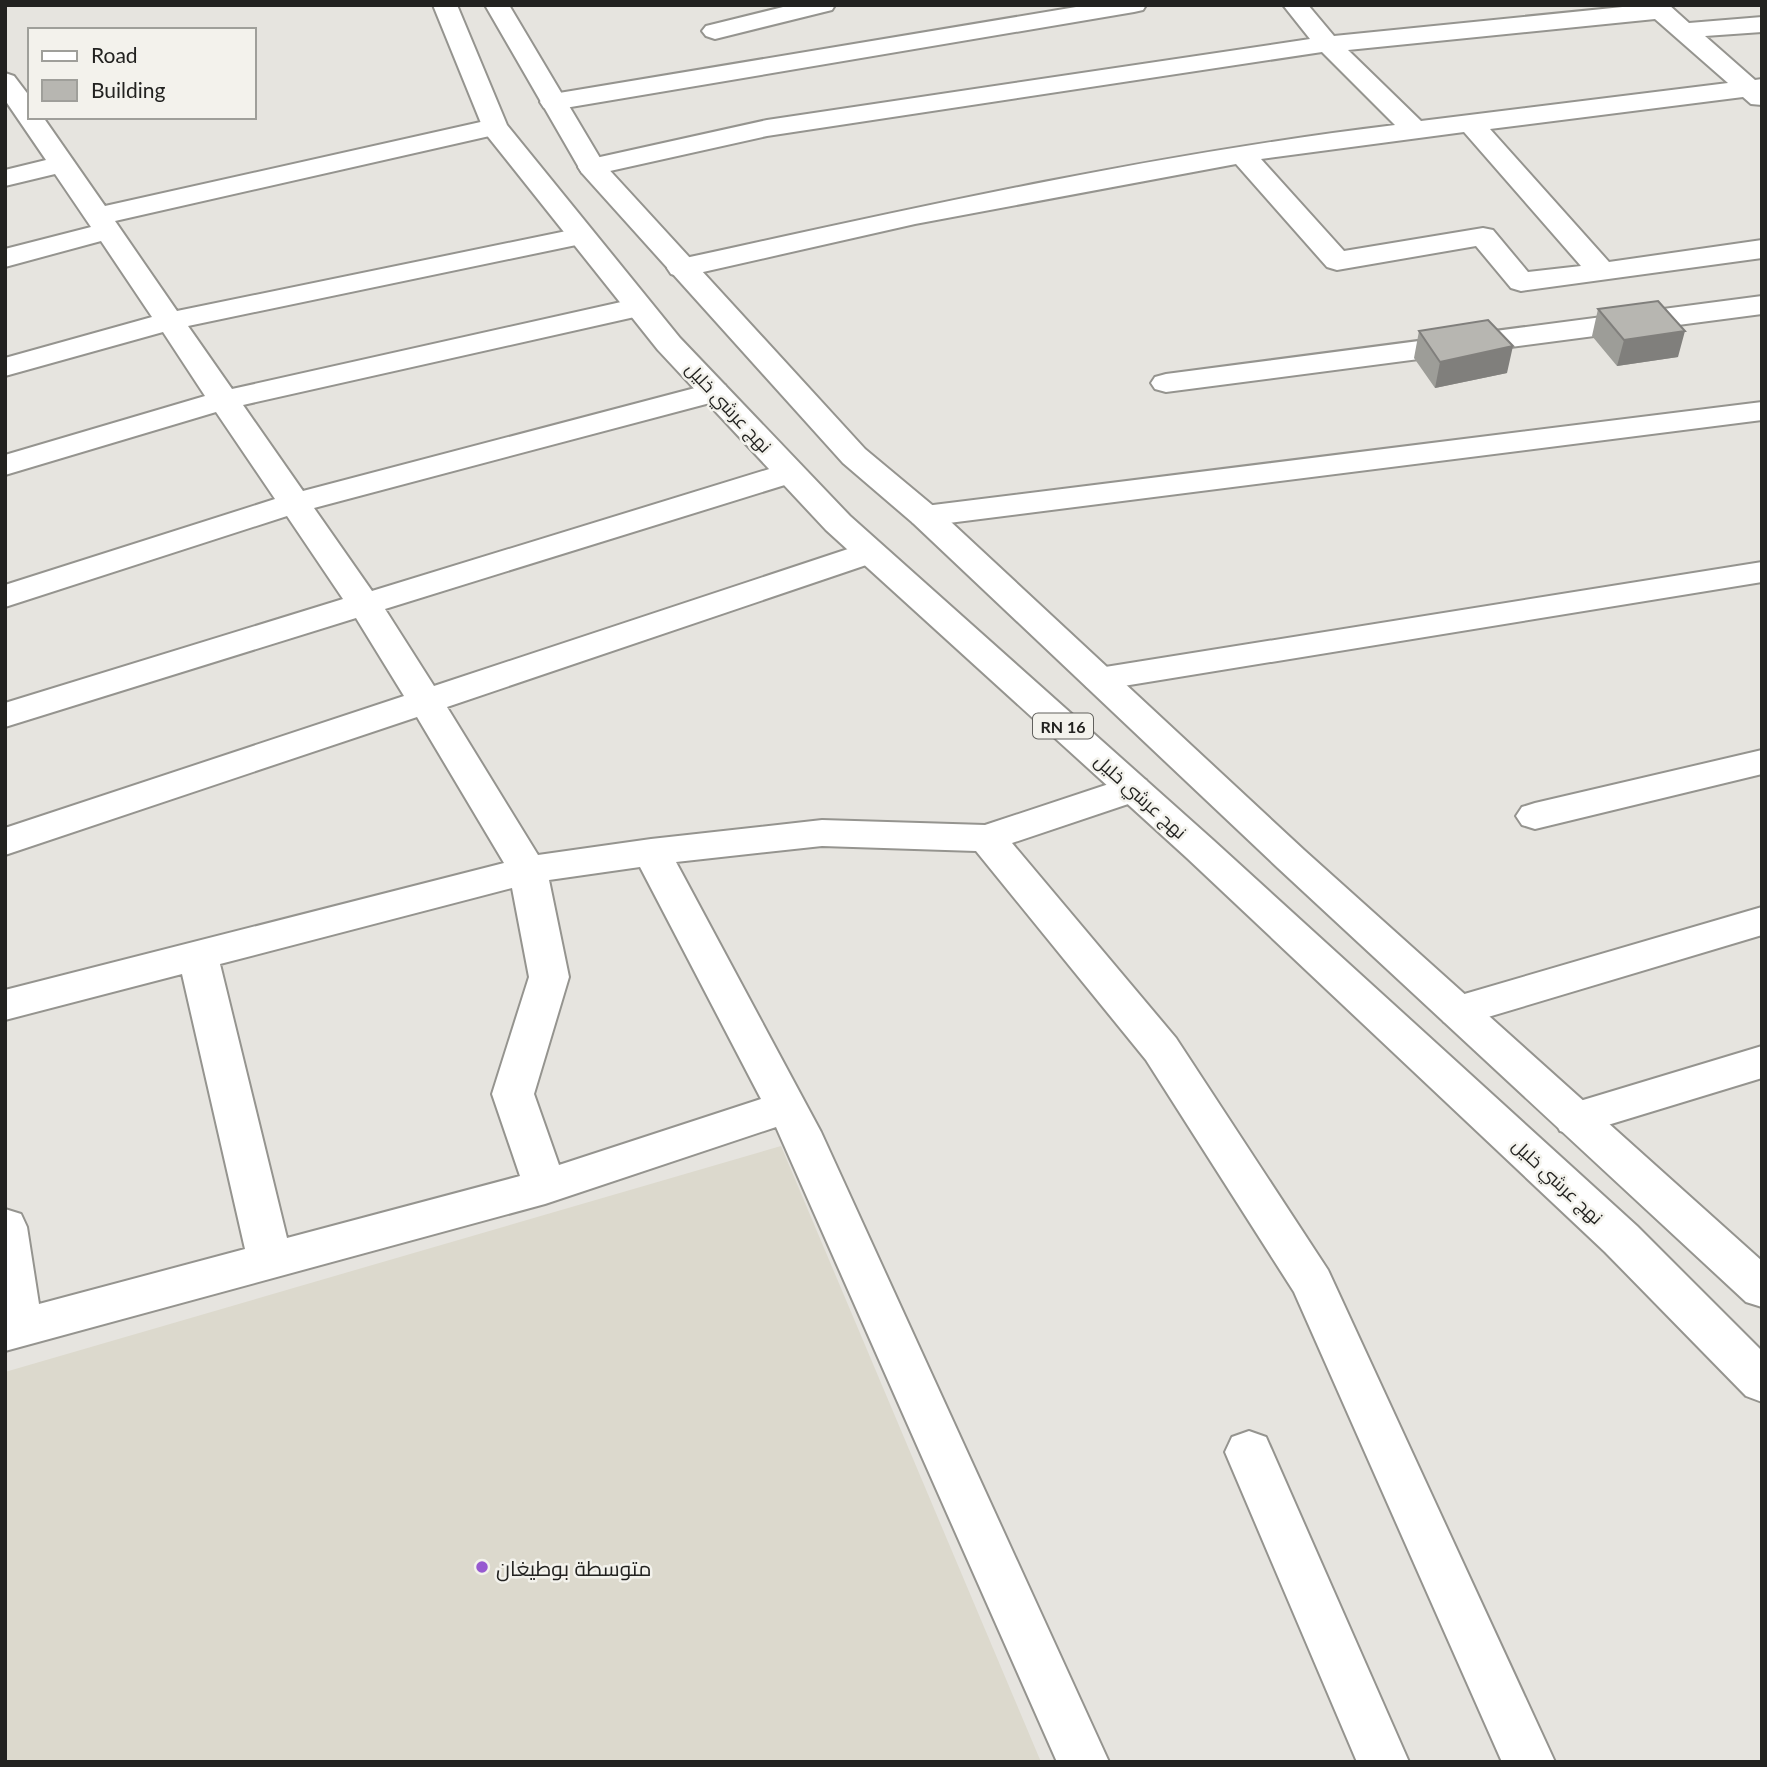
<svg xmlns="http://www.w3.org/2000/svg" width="1767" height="1767" font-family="Lato,Cairo,sans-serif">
<rect width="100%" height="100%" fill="#e6e4df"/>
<path fill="#dcd9cd" d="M 781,1146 L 1041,1762 L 5,1762 L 5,1372 Z"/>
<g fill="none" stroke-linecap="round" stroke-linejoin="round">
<defs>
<path id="minor" d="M 791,5 L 835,5 L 832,10 L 715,39 L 706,36 L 702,31 L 706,26 Z
M 1088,5 L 1146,5 L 1143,10 L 1134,12 L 553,110 L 544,108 L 540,102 L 544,96 L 553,94 Z
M 1283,5 L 1308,5 L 1334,36 L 1642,5 L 1669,5 L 1689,23 L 1762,17 L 1762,32 L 1705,36 L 1755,80 L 1762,79 L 1762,105 L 1751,104 L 1743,97 L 1490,129 L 1609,262 L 1762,240 L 1762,258 L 1521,291 L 1511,288 L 1476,246 L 1337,270 L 1327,267 L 1236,164 L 915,224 L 681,277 L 671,274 L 667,268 L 671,262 L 681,259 C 917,207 1155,154 1395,125 L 1322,52 L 767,136 L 592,175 L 582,173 L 578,167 L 582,161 L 767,120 L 1310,39 ZM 1655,19 L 1728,83 L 1421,121 L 1348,50 ZM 1464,132 L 1581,266 L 1528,272 L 1493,230 L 1483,228 L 1344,251 L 1261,159 Z
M 5,73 L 14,76 L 30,97 L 30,117 L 43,117 L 105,206 L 494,119 L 503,121 L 507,127 L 503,133 L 494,135 L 115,221 L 177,311 L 581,228 L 591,230 L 595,236 L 591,242 L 581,244 L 188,326 L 232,389 L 639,298 L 649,301 L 654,307 L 649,313 L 639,316 L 243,405 L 303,491 L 714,383 L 725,385 L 729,392 L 725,399 L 314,508 L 372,591 L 779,466 L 790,463 L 801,466 L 806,473 L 801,480 L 385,609 L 434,686 L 857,546 L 869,543 L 881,546 L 886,553 L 881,560 L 447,707 L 538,855 L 651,839 L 822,820 L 985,825 L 1133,776 L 1146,780 L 1152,789 L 1146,798 L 1012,843 L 1176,1038 L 1328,1270 L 1555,1762 L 1502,1762 L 1294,1292 L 1146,1060 L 976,851 L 822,846 L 676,862 L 821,1132 L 1109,1762 L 1057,1762 L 776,1127 L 545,1204 L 5,1351 L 5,1209 L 21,1214 L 27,1227 L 39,1304 L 245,1249 L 182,974 L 5,1020 L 5,990 L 504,863 L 417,717 L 5,855 L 5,828 L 404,696 L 356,618 L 5,727 L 5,703 L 343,599 L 287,516 L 5,607 L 5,585 L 275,499 L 216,412 L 5,475 L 5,455 L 205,396 L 163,332 L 5,376 L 5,358 L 152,317 L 101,241 L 5,267 L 5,249 L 91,227 L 55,174 L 5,186 L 5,170 L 46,160 L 5,100 ZM 640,867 L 761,1099 L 559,1165 L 534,1094 L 569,977 L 549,880 ZM 512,888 L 529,977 L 492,1094 L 520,1176 L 287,1238 L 220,964 Z
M 1762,296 L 1762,314 L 1166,392 L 1155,389 L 1151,383 L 1155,377 L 1166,374 Z
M 1762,402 L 1762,420 L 925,526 L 913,523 L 909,516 L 913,509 L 925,506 Z
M 1762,562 L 1762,582 L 1099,690 L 1087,687 L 1081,679 L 1087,671 L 1099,668 Z
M 1762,750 L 1762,774 L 1535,829 L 1522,825 L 1516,816 L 1522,807 L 1535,803 Z
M 1762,907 L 1762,935 L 1458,1026 L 1444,1022 L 1438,1011 L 1444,1000 Z
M 1762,1046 L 1762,1078 L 1575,1135 L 1560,1131 L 1554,1119 L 1560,1107 Z
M 1249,1431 L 1266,1437 L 1409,1762 L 1357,1762 L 1225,1452 L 1232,1437 Z"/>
<path id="trunk" d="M 433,5 L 457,5 L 507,125 L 680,338 L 850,516 L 1213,840 L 1637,1226 L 1762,1351 L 1762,1402 L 1746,1396 L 1605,1252 L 1187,858 L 826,530 L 658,350 L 485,133 Z
M 485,5 L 509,5 L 603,163 L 865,449 L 937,509 L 1304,850 L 1762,1261 L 1762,1307 L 1746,1302 L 1278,868 L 913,523 L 843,463 L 582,173 Z"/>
</defs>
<use href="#minor" stroke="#95948f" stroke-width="4"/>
<use href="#trunk" stroke="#95948f" stroke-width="4"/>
<use href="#minor" fill="#fff" fill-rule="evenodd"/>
<use href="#trunk" fill="#fff" fill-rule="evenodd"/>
</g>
<path fill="#9d9d98" d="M 1598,309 L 1678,357 L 1617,366 L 1592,336 Z
M 1419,331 L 1507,373 L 1435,388 L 1414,358 Z"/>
<path fill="#807f7c" d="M 1685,331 L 1678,357 L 1617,366 L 1624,340 Z
M 1513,346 L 1507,373 L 1435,388 L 1440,362 Z"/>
<path fill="#b7b6b1" stroke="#807f7c" stroke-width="2" d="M 1658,301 L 1685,331 L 1624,340 L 1598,309 Z
M 1488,320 L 1513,346 L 1440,362 L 1419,331 Z"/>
<circle fill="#975ad0" stroke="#f3f2ec" stroke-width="2.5" cx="482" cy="1567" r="7"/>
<g text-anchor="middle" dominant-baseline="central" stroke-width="5" stroke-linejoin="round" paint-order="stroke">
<rect fill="#f3f2ec" stroke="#61605d" stroke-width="2" x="1033" y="713.5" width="60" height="25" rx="5"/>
<g font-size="16" font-weight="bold" fill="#222220">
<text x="1063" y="726">RN 16</text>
</g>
<g font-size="18" fill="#222220" stroke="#f3f2ec">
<text transform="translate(729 407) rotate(47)">نهج عرشي خليل</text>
<text transform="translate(1141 796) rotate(42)">نهج عرشي خليل</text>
<text transform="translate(1558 1181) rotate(43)">نهج عرشي خليل</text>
</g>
<g font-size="21" fill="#222220" stroke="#f3f2ec" text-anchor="start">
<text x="496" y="1567">متوسطة بوطيغان</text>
</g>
</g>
<rect width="1767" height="1767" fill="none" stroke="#222220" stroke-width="14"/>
<rect x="28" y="28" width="228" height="91" fill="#f3f2ec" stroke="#9f9f9a" stroke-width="2"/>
<rect x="42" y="51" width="35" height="10" fill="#ffffff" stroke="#9f9f9a" stroke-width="2"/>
<text x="91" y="63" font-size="21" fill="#222220">Road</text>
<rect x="42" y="80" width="35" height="21" fill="#b7b6b1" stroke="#9f9f9a" stroke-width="2"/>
<text x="91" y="98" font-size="21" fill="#222220">Building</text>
</svg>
